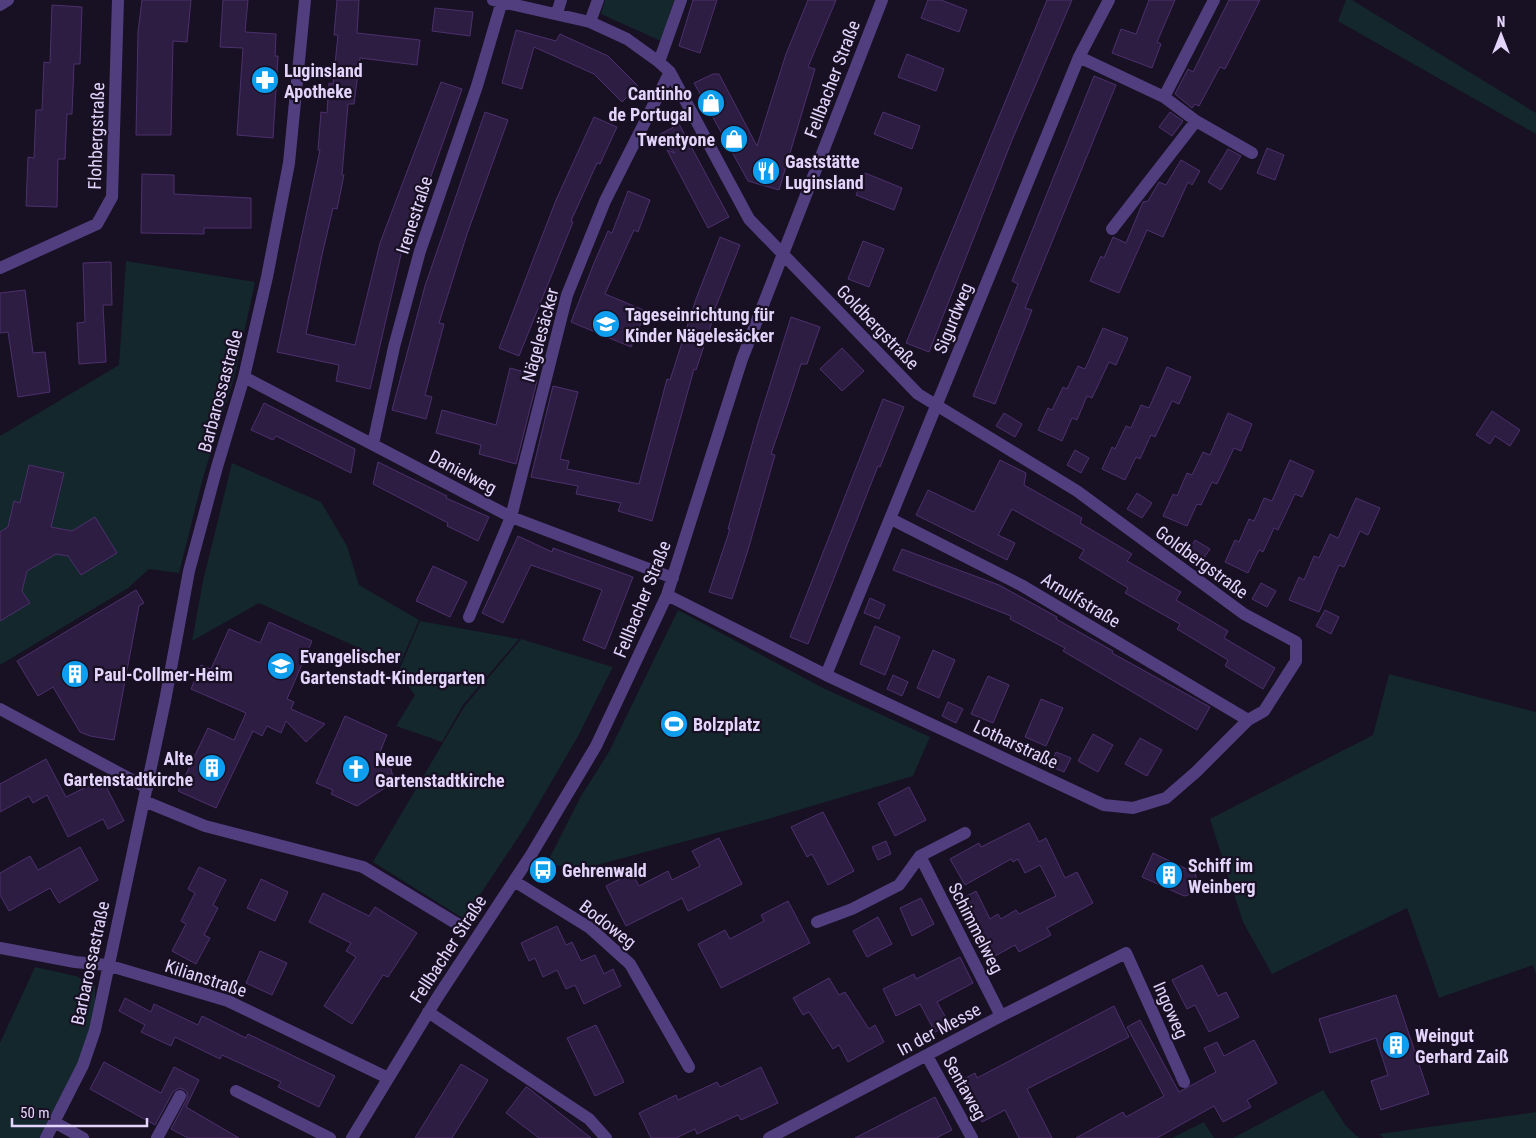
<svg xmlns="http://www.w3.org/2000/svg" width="1536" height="1138" font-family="'Roboto Condensed',sans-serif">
<rect width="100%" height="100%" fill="#181023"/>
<path fill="#13272d" d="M 605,0 L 674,0 L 661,41 L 601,14 Z
M 1346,0 L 1352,0 L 1536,113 L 1536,134 L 1338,21 Z
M 126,261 L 255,282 L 235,375 L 204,474 L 179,573 L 149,569 L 128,588 L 0,665 L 0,436 L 119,365 Z
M 232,463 L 321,502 L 347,546 L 359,585 L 419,620 L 399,666 L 259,603 L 192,641 L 203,581 Z
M 678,610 L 821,687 L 930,737 L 913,776 L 761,821 L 578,870 L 547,863 L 581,796 L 609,752 Z
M 420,621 L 519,639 L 463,705 L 442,742 L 396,726 L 415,695 L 398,673 Z
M 521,639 L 613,667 L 577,738 L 525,827 L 464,919 L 373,862 L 464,707 Z
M 1389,674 L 1536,712 L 1536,974 L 1533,965 L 1439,998 L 1407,908 L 1272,974 L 1243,922 L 1210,819 L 1373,735 Z
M 35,967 L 76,976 L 95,986 L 95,1030 L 51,1138 L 0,1138 L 0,1043 Z
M 1323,1090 L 1346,1126 L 1359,1138 L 1233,1138 Z
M 1536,1112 L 1536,1138 L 1384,1138 L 1379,1134 Z
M 1204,1122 L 1214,1138 L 1172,1138 Z"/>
<path fill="#2e1d43" stroke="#4c306d" d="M 142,0 L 191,0 L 187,42 L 173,41 L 171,135 L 136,135 L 138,32 Z
M 223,0 L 248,0 L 245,32 L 276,34 L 275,56 L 278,56 L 273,138 L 237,135 L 243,48 L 220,47 Z
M 337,0 L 359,0 L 357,33 L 420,40 L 417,65 L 360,58 L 354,104 L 348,104 L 342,175 L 344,175 L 337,209 L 333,208 L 322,255 L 306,334 L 355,345 L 380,243 L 441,82 L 462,89 L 409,238 L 405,237 L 370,389 L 336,381 L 339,365 L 277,352 L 320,150 L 318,150 L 321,112 L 327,113 L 329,83 L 333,84 L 338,35 L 334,35 Z
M 693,0 L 717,0 L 700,53 L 679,46 Z
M 808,0 L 836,0 L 808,67 L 815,69 L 779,190 L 748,181 L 694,83 L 713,74 L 719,74 L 757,146 L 786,54 Z
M 928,0 L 941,0 L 967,10 L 959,32 L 921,18 Z
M 1047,0 L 1072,0 L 1012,140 L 929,352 L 906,343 Z
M 1149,0 L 1175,0 L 1157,42 L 1161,44 L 1152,68 L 1112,53 L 1121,29 L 1136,34 Z
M 1229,0 L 1260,0 L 1225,69 L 1220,67 L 1199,106 L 1195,104 L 1192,108 L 1175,94 L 1188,69 L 1193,72 Z
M 52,5 L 82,7 L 80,64 L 74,64 L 72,114 L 67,114 L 65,159 L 58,159 L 57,207 L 26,206 L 28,157 L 34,158 L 36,110 L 42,110 L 44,62 L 50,63 Z
M 435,8 L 473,12 L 470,36 L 432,31 Z
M 516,30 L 556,41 L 560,34 L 608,56 L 638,86 L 622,102 L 594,74 L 534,47 L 522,89 L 502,83 Z
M 907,54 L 944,69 L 936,91 L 898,77 Z
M 1094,76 L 1116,85 L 1025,308 L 1032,310 L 995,404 L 973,396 L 1018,284 L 1012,281 Z
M 485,112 L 508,120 L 467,234 L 439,323 L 444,324 L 425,395 L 432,397 L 426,419 L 392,410 L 425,286 Z
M 883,112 L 920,126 L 912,149 L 874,134 Z
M 1170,112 L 1183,121 L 1172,136 L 1159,127 Z
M 594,117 L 617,127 L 600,164 L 597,163 L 571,221 L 573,222 L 519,356 L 499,348 L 556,200 Z
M 679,124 L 729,217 L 708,228 L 667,150 L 675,153 L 657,136 Z
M 1267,148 L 1284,155 L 1275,180 L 1257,173 Z
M 1228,149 L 1241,156 L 1221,190 L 1208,182 Z
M 1181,160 L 1200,171 L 1192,185 L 1188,182 L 1163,237 L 1147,230 L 1119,293 L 1090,281 L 1101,256 L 1104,258 L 1113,237 L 1126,243 L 1143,202 L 1148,201 L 1159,182 L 1166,185 Z
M 865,173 L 902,188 L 894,210 L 856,195 Z
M 142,174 L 174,175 L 174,194 L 251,198 L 251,228 L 204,228 L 204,234 L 141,233 Z
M 628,191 L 650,200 L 638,232 L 634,230 L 605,294 L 646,311 L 631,347 L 571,322 L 594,263 L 608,231 L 612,233 Z
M 720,237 L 740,245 L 711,319 L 713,319 L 696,370 L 694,369 L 652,521 L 618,511 L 621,503 L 576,494 L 578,486 L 531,477 L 553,386 L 578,392 L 560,459 L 569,461 L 567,469 L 639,484 L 667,379 L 670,380 L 696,299 Z
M 863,241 L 884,249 L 869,287 L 848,279 Z
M 111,262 L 112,305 L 103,305 L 106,362 L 79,364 L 77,323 L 85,322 L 83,263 Z
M 25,290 L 33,353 L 45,352 L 50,392 L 18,397 L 8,332 L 0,333 L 0,293 Z
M 791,317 L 820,327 L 807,364 L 801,364 L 786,410 L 771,454 L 775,455 L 748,550 L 732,599 L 709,592 L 730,529 L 728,529 L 758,423 Z
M 1103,328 L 1128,338 L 1116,365 L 1109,362 L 1092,398 L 1087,396 L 1077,420 L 1072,418 L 1062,441 L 1038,430 L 1048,408 L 1052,410 L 1063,387 L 1067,389 L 1078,366 L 1085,369 Z
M 842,348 L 864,371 L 842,391 L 820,369 Z
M 1167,367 L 1191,377 L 1179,404 L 1172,401 L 1155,437 L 1151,435 L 1140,459 L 1136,457 L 1125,480 L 1102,469 L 1112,447 L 1115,449 L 1126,426 L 1131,428 L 1141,405 L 1149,408 Z
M 510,368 L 532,374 L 530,380 L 537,381 L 516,464 L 479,454 L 481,445 L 436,433 L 442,410 L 496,425 Z
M 883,399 L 904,407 L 880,467 L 878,466 L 808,644 L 790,637 Z
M 264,403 L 355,449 L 351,473 L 276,436 L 273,440 L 251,430 Z
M 1492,411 L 1520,430 L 1510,446 L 1495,436 L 1490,444 L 1476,435 Z
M 1004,413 L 1022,424 L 1015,437 L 996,426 Z
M 1228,413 L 1252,424 L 1241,451 L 1234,448 L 1217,484 L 1212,482 L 1201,505 L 1197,504 L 1187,526 L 1163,516 L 1173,494 L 1177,496 L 1187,473 L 1192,475 L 1203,452 L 1210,455 Z
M 1075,450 L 1089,458 L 1081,473 L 1067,465 Z
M 1000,460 L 1026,473 L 1024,485 L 1082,518 L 1080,523 L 1132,554 L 1127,561 L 1181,592 L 1176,600 L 1228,631 L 1224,638 L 1275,668 L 1263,689 L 1225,666 L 1228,660 L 1177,629 L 1180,624 L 1125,593 L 1128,588 L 1079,558 L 1084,550 L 1012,509 L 998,535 L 1015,543 L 1007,560 L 916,515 L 928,490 L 974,512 Z
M 1290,460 L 1314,471 L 1302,497 L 1295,494 L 1278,530 L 1274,528 L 1263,552 L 1259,550 L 1248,573 L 1225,562 L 1235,540 L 1239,542 L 1249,519 L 1254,521 L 1264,498 L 1272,501 Z
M 378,462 L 447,496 L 446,498 L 489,517 L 478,541 L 447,526 L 448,523 L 373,484 Z
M 29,465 L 64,473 L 51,527 L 72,531 L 95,517 L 117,553 L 81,575 L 68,556 L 56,554 L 27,571 L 22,591 L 30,603 L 0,621 L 0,532 L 8,527 L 14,501 L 20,503 Z
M 1137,493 L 1152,503 L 1142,518 L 1127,509 Z
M 1356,498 L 1380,508 L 1368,535 L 1360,531 L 1344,567 L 1339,565 L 1319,612 L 1289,600 L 1299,577 L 1304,580 L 1314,556 L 1319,558 L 1330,534 L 1338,538 Z
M 518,536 L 552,552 L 553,548 L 633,577 L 605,649 L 583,640 L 602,590 L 531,565 L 503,623 L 482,613 Z
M 1195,540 L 1210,549 L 1200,564 L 1186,555 Z
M 902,549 L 999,585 L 1057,617 L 1056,619 L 1113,651 L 1112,653 L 1210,707 L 1197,730 L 1063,651 L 1065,648 L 1010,619 L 1011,616 L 893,570 Z
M 433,566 L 467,582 L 450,617 L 416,601 Z
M 1261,583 L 1276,591 L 1267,607 L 1252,599 Z
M 136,590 L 144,603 L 139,606 L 114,740 L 90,736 L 80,732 L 53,687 L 38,696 L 17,661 Z
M 870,598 L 885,605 L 879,619 L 864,613 Z
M 1325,610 L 1339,617 L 1331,634 L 1316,626 Z
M 269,622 L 312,641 L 287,699 L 294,702 L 291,709 L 325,724 L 306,742 L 286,721 L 281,733 L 267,726 L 262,736 L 253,731 L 216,808 L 178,791 L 208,728 L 234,740 L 246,713 L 191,689 L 201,665 L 211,669 L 229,629 L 260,643 Z
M 875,626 L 900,637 L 885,675 L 860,664 Z
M 933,650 L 955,660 L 939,698 L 917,688 Z
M 893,675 L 908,682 L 902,696 L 887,689 Z
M 988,676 L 1009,685 L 993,723 L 971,714 Z
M 1041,699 L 1063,708 L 1046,746 L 1025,737 Z
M 948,702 L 963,709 L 956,723 L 942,716 Z
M 345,716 L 387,735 L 380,752 L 388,756 L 394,782 L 357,806 L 331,794 L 333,790 L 316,783 Z
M 1093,734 L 1113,745 L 1098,772 L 1078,761 Z
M 1140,738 L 1162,750 L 1147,776 L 1125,764 Z
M 1056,752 L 1071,758 L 1064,772 L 1050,766 Z
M 46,759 L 66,797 L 102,779 L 124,821 L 108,829 L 103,819 L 68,837 L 47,795 L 33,803 L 29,796 L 0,812 L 0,784 Z
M 909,787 L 926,820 L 895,836 L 878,803 Z
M 823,812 L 854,871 L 828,885 L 812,854 L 807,857 L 791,827 Z
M 1029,823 L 1039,842 L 1046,838 L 1065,878 L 1077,872 L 1093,903 L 1047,928 L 1051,935 L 1019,952 L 1015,945 L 995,956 L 963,898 L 976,891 L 990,919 L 998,914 L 1001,919 L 1016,910 L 1019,914 L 1056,896 L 1040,865 L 1025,873 L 1018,859 L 1013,862 L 1011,859 L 965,885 L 950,859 L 979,843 L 981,847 Z
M 719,838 L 742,884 L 688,911 L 682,898 L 626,926 L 606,886 L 632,873 L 639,886 L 668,871 L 672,880 L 700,866 L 692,851 Z
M 886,841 L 891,854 L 878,860 L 872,847 Z
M 80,847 L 98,880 L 59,903 L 50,888 L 9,911 L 0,895 L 0,873 L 30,856 L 38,870 Z
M 1153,853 L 1195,873 L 1200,892 L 1184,896 L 1142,877 Z
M 199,867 L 226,880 L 213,905 L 218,908 L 204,935 L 210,938 L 196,964 L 172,951 L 186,924 L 181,921 L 195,893 L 188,889 Z
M 261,879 L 288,892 L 275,921 L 247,908 Z
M 323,893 L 369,916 L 375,907 L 417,933 L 388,977 L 383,975 L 352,1024 L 324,1006 L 356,957 L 346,951 L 351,943 L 309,922 Z
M 921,898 L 934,924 L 912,936 L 900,908 Z
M 788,901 L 810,943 L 721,988 L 698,944 L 725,930 L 730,939 L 764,921 L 761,915 Z
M 878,917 L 892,944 L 867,957 L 853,931 Z
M 557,926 L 566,945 L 572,942 L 581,961 L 595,955 L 604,974 L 613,969 L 621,986 L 584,1004 L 575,985 L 566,989 L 557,970 L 543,977 L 535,958 L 529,961 L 521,943 Z
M 260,951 L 287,963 L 272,995 L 246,983 Z
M 960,957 L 973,983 L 937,1002 L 950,1025 L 935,1032 L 920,1004 L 896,1016 L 883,989 L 914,974 L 916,979 Z
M 1202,965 L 1218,996 L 1226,992 L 1239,1017 L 1209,1032 L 1195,1005 L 1187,1009 L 1172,980 Z
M 829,978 L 839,995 L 845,992 L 869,1029 L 875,1025 L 884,1042 L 848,1062 L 839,1045 L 833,1049 L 809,1012 L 803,1015 L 793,998 Z
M 1396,995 L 1429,1094 L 1381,1110 L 1371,1081 L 1388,1075 L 1376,1038 L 1330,1053 L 1319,1019 Z
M 125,998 L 151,1012 L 154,1004 L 198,1025 L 202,1016 L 246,1038 L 248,1034 L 335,1076 L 319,1107 L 278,1087 L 281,1082 L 222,1055 L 220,1059 L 175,1037 L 171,1046 L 141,1032 L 145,1025 L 119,1011 Z
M 1114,1006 L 1129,1037 L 1027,1089 L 1052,1138 L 1019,1138 L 1005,1110 L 982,1122 L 962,1080 L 975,1073 L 977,1078 Z
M 1140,1020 L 1179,1092 L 1216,1072 L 1204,1048 L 1217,1042 L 1224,1056 L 1254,1040 L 1277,1083 L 1247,1100 L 1251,1107 L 1223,1122 L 1214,1106 L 1157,1138 L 1076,1138 L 1123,1112 L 1126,1117 L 1164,1096 L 1127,1027 Z
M 596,1025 L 624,1082 L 595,1096 L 567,1038 Z
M 104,1062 L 161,1093 L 174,1067 L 199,1080 L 186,1107 L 239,1138 L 188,1138 L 171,1129 L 187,1099 L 187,1092 L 183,1089 L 179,1088 L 173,1092 L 155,1125 L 90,1089 Z
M 461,1064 L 488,1080 L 452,1138 L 415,1138 Z
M 761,1067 L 778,1103 L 741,1120 L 738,1115 L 697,1134 L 695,1129 L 676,1138 L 651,1138 L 639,1113 L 676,1095 L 678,1100 L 717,1082 L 720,1087 Z
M 526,1087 L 527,1087 L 591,1138 L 539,1138 L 506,1113 Z
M 935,1097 L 952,1130 L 936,1138 L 855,1138 Z"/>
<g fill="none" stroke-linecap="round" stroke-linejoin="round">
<path stroke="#513e7f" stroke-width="12" d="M 493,0 L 590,22 L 627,39 L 659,62 L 670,72 L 749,219 L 918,394 L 1077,491 L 1244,614 L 1296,642 L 1296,661 L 1264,711 L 1248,720 L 1196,772 L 1166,798 L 1133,808 L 1104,805 L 826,675 L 667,595
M 0,5 L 8,0
M 557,13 L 561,0
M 590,22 L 598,0
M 1079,57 L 1164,97 L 1196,121 L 1252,153
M 659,62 L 681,0
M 1164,97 L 1214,0
M 1112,229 L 1196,121
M 0,268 L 97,224 L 112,197 L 118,0
M 244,377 L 511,517 L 673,578
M 373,444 L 394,347 L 420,251 L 477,86 L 502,1
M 891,519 L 1021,585 L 1248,720
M 469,617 L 511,517 L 567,295 L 605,201 L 670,72
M 826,675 L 1079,57 L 1109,0
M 0,709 L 147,788
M 144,801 L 205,826 L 363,867 L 459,925
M 920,856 L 965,833
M 514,881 L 590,928 L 630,964 L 689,1067
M 817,922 L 852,909 L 899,885 L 920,856 L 1001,1016
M 0,948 L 75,962 L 107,965 L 228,1001 L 388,1078
M 428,1012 L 589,1119 L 606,1138
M 927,1056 L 972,1138
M 236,1091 L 330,1138
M 54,1122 L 83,1138
M 46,1138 L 83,1065 L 95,1030 L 165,701 L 189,571 L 217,467 L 244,377 L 267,277 L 289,163 L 305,0
M 157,1138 L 180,1096
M 352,1138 L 437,998 L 531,855 L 596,746 L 667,595 L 742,359 L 882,0
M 769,1138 L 1001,1016 L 1126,953 L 1184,1082"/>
</g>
<defs>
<symbol id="pharmacy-disc" viewBox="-11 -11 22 22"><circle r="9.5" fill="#0f9dee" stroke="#181023"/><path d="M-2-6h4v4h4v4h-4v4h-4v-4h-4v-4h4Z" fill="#fff"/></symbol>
<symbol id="shop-disc" viewBox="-11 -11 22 22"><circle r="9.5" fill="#0f9dee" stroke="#181023"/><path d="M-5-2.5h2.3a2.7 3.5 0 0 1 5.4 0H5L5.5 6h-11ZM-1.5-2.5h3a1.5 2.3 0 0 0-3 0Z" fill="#fff"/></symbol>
<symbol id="restaurant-disc" viewBox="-11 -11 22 22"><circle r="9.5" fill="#0f9dee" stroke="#181023"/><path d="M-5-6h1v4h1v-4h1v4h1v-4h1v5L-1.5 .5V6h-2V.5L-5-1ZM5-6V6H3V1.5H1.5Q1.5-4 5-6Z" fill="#fff"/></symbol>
<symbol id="school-disc" viewBox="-11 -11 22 22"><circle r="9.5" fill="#0f9dee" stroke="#181023"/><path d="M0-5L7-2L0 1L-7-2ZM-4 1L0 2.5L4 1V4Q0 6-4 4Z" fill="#fff"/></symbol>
<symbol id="building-disc" viewBox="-11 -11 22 22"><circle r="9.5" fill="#0f9dee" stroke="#181023"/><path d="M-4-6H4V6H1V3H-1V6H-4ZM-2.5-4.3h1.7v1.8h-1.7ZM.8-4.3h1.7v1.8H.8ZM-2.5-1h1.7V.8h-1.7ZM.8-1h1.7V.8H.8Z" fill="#fff"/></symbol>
<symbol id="stadium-disc" viewBox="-11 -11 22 22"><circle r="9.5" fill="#0f9dee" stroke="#181023"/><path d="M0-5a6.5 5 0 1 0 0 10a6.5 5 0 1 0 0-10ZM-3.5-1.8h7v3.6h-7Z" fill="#fff"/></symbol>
<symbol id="church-disc" viewBox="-11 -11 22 22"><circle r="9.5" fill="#0f9dee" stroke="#181023"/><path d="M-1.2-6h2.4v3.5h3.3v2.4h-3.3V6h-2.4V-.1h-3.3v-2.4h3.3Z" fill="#fff"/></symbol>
<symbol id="bus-disc" viewBox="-11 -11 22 22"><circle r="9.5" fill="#0f9dee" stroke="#181023"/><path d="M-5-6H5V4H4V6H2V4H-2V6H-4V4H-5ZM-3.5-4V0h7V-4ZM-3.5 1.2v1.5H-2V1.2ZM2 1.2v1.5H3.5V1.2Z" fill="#fff"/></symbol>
</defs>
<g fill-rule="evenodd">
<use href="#pharmacy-disc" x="249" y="64" width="32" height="32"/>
<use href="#shop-disc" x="695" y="87" width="32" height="32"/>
<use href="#shop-disc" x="718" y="123" width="32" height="32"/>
<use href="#restaurant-disc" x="750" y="155" width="32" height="32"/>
<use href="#school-disc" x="590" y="308" width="32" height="32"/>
<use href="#school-disc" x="265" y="650" width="32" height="32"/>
<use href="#building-disc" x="59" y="658" width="32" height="32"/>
<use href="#stadium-disc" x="658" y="708" width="32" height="32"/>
<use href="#building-disc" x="196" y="752" width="32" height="32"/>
<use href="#church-disc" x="340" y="753" width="32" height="32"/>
<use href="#bus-disc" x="527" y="854" width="32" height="32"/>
<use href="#building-disc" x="1153" y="859" width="32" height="32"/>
<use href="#building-disc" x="1380" y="1029" width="32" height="32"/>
</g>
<g text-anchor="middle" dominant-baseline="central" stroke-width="4.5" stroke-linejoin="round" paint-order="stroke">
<g font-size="18" font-weight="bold" fill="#e3d4fc" stroke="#181023" text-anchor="start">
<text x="284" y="70">Luginsland<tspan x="284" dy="21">Apotheke</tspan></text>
<text x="692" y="93" text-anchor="end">Cantinho<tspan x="692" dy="21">de Portugal</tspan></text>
<text x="715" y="139" text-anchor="end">Twentyone</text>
<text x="785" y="161">Gaststätte<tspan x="785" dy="21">Luginsland</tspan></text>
<text x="625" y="314">Tageseinrichtung für<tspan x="625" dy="21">Kinder Nägelesäcker</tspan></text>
<text x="300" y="656">Evangelischer<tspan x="300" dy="21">Gartenstadt-Kindergarten</tspan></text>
<text x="94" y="674">Paul-Collmer-Heim</text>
<text x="693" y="724">Bolzplatz</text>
<text x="193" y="758" text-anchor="end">Alte<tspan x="193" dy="21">Gartenstadtkirche</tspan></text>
<text x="375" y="759">Neue<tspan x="375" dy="21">Gartenstadtkirche</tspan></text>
<text x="1188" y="865">Schiff im<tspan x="1188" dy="21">Weinberg</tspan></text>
<text x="562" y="870">Gehrenwald</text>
<text x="1415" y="1035">Weingut<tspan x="1415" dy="21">Gerhard Zaiß</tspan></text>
</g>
<g font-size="18" fill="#e3d4fc" stroke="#181023">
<text transform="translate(832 79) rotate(-69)">Fellbacher Straße</text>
<text transform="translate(96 136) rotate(-88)">Flohbergstraße</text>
<text transform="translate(414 215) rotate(-72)">Irenestraße</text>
<text transform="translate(953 318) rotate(-68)">Sigurdweg</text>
<text transform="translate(878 327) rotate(46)">Goldbergstraße</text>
<text transform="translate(540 335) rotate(-75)">Nägelesäcker</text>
<text transform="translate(220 391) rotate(-75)">Barbarossastraße</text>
<text transform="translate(463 472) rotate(28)">Danielweg</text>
<text transform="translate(1202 562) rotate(36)">Goldbergstraße</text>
<text transform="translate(642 599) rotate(-68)">Fellbacher Straße</text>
<text transform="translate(1081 600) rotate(31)">Arnulfstraße</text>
<text transform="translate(1016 744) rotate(25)">Lotharstraße</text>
<text transform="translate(608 924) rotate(38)">Bodoweg</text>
<text transform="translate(976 928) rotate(63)">Schimmelweg</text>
<text transform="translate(448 949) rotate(-57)">Fellbacher Straße</text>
<text transform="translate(90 963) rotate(-78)">Barbarossastraße</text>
<text transform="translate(206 978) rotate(18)">Kilianstraße</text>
<text transform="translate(1171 1010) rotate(66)">Ingoweg</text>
<text transform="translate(939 1029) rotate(-28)">In der Messe</text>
<text transform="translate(965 1088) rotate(61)">Sentaweg</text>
</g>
</g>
<g transform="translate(1501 35)" stroke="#181023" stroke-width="4" paint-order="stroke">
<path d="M0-4L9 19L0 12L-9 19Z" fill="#e3d4fc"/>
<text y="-8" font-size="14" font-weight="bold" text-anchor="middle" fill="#e3d4fc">N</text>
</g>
<path d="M12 1118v8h135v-8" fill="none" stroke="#e3d4fc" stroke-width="2.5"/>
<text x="20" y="1118" font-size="15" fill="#e3d4fc" stroke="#181023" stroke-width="4" paint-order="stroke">50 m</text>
</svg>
